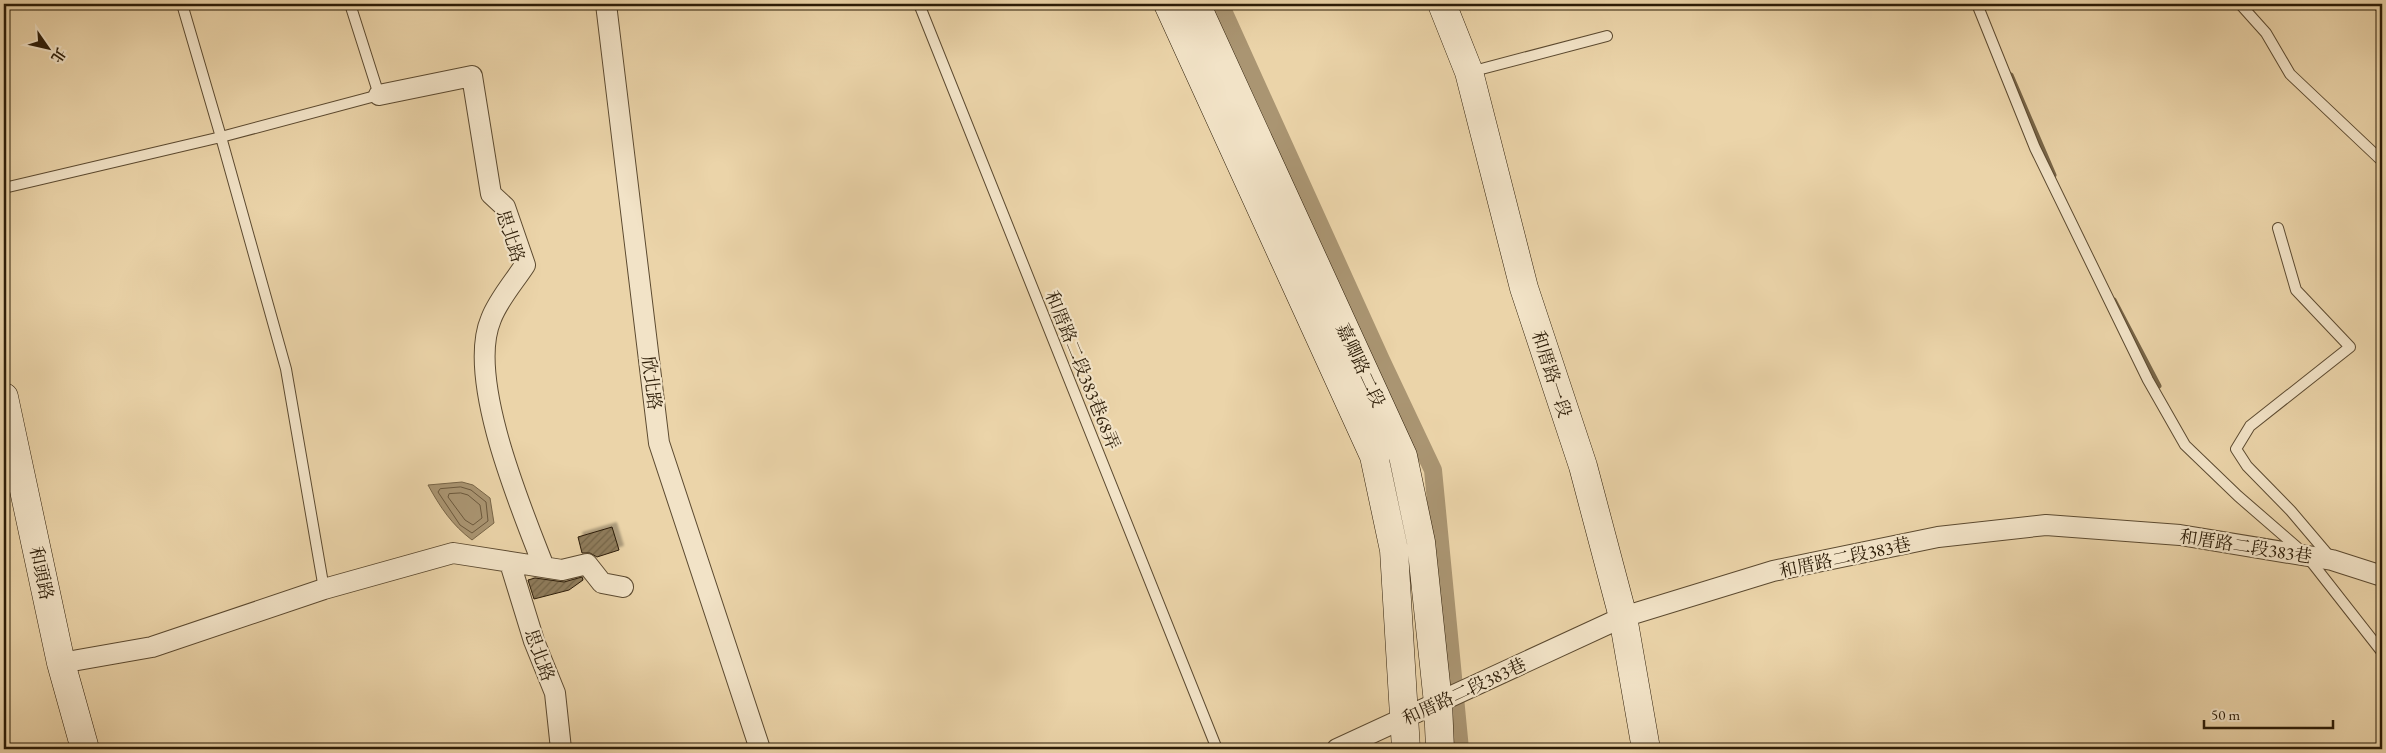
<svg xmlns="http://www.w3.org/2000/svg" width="2386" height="753" font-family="'EB Garamond','Noto Serif TC',serif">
<defs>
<pattern id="building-hatch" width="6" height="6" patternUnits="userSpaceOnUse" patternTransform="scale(1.25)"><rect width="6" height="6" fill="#8f7c5b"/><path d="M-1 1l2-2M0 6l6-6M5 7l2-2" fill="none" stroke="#756549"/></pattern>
<filter id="shadow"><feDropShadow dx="4.5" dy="-4.5" stdDeviation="1" flood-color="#0004"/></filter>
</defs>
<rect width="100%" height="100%" fill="#ebd4a9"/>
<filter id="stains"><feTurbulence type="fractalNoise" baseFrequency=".004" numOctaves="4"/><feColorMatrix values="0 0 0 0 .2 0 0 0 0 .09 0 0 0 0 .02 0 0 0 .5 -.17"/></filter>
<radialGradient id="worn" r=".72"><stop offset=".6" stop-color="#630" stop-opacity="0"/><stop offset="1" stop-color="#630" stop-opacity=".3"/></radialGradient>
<path fill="#aa9572" stroke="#786547" d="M 462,482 L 473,485 L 490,498 L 494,523 L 472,540 C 452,525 440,507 428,485 Z"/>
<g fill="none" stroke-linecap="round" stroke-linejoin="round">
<path stroke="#6b583c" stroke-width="1" d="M 461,487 L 471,490 L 486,502 L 488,521 L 472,533 L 460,525 L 438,492 L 440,489 Z
M 461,493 L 468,495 L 480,505 L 482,518 L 473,525 L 465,520 L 448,497 L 449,494 Z"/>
<path stroke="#786547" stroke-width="5" d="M 2374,4 L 2382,15
M 2011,75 L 2054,175
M 2114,300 L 2159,386"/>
<path stroke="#aa9572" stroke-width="18" d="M 1220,4 L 1381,360 L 1433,470 L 1460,749"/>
</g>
<path fill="url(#building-hatch)" stroke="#2c1c07" filter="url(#shadow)" d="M 612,527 L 619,550 L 597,557 L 590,553 L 582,553 L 578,537 Z
M 582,577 L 583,580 L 569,590 L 534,599 L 528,580 L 535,578 L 564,582 Z"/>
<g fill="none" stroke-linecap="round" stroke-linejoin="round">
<defs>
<path id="lane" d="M 182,4 L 221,137 L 286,369 L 324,589
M 919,4 L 1217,749
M 1977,4 L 2035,148 L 2148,380 L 2185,445 L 2238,496 L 2306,555 L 2382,652
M 2240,4 L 2266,33 L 2290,74 L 2382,161
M 1470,72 L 1607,36
M 4,188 L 221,137 L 379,95 L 350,4
M 2278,228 L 2296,290 L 2350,347 L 2250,426 L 2236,449 L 2247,466 L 2291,511 L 2330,557"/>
<path id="street" d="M 606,4 L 659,443 L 760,749
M 379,95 L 472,76 L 491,194 L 505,207 L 525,265 C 514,282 498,300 491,319 C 466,378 521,508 544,567
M 510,563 L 534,641 L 555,693 L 561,749
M 61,663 L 152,647 L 324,589 L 453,553 L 562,570 L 587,564 L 602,583 L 623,587
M 1337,749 L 1623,617 L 1773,571 L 1938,537 L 2046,525 L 2180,535 L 2332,560 L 2382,576"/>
<path id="secondary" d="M 1168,4 L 1374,456 L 1394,550 L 1406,749
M 1196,4 L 1403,456 L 1421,542 L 1438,703 L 1440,749
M 1442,4 L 1469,72 L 1524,288 L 1583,466 L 1623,617 L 1646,749
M 4,397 L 61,663 L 85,749"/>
</defs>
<use href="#lane" stroke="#5c4a30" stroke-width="12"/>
<use href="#street" stroke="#5c4a30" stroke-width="22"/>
<use href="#secondary" stroke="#2c1c07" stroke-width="29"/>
<use href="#lane" stroke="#f2e3c7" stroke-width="10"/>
<use href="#street" stroke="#f2e3c7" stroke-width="20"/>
<use href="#secondary" stroke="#f2e3c7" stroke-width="28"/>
</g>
<g text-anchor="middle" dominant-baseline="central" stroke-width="4.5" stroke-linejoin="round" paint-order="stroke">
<g font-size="18" fill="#2c1c07" stroke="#f2e3c7">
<text transform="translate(511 236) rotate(72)">思北路</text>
<text transform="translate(1361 365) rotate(65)">嘉卿路二段</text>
<text transform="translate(1083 370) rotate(68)">和厝路二段383巷68弄</text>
<text transform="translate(1552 374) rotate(72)">和厝路一段</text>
<text transform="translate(652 383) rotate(83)">欣北路</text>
<text transform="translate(2246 546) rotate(9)">和厝路二段383巷</text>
<text transform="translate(1845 557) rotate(-12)">和厝路二段383巷</text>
<text transform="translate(42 573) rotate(78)">和頭路</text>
<text transform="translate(540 655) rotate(70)">思北路</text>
<text transform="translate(1464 691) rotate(-25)">和厝路二段383巷</text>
</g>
</g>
<rect width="2386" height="753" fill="none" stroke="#ebd4a9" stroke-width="20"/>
<rect x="5" y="5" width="2376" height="743" fill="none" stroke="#2c1c07" stroke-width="2.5"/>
<rect x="10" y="10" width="2366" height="733" fill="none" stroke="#2c1c07"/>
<g transform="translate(48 48) rotate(124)" stroke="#f2e3c7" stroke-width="4" paint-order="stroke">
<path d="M0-4L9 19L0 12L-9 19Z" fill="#2c1c07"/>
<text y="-8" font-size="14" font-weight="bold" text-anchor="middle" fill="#2c1c07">北</text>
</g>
<path d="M2204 720v8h129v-8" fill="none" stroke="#2c1c07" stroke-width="2.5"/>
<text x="2211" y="720" font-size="15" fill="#2c1c07" stroke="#f2e3c7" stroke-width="4" paint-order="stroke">50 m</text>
<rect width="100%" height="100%" filter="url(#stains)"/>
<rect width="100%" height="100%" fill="url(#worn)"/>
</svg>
